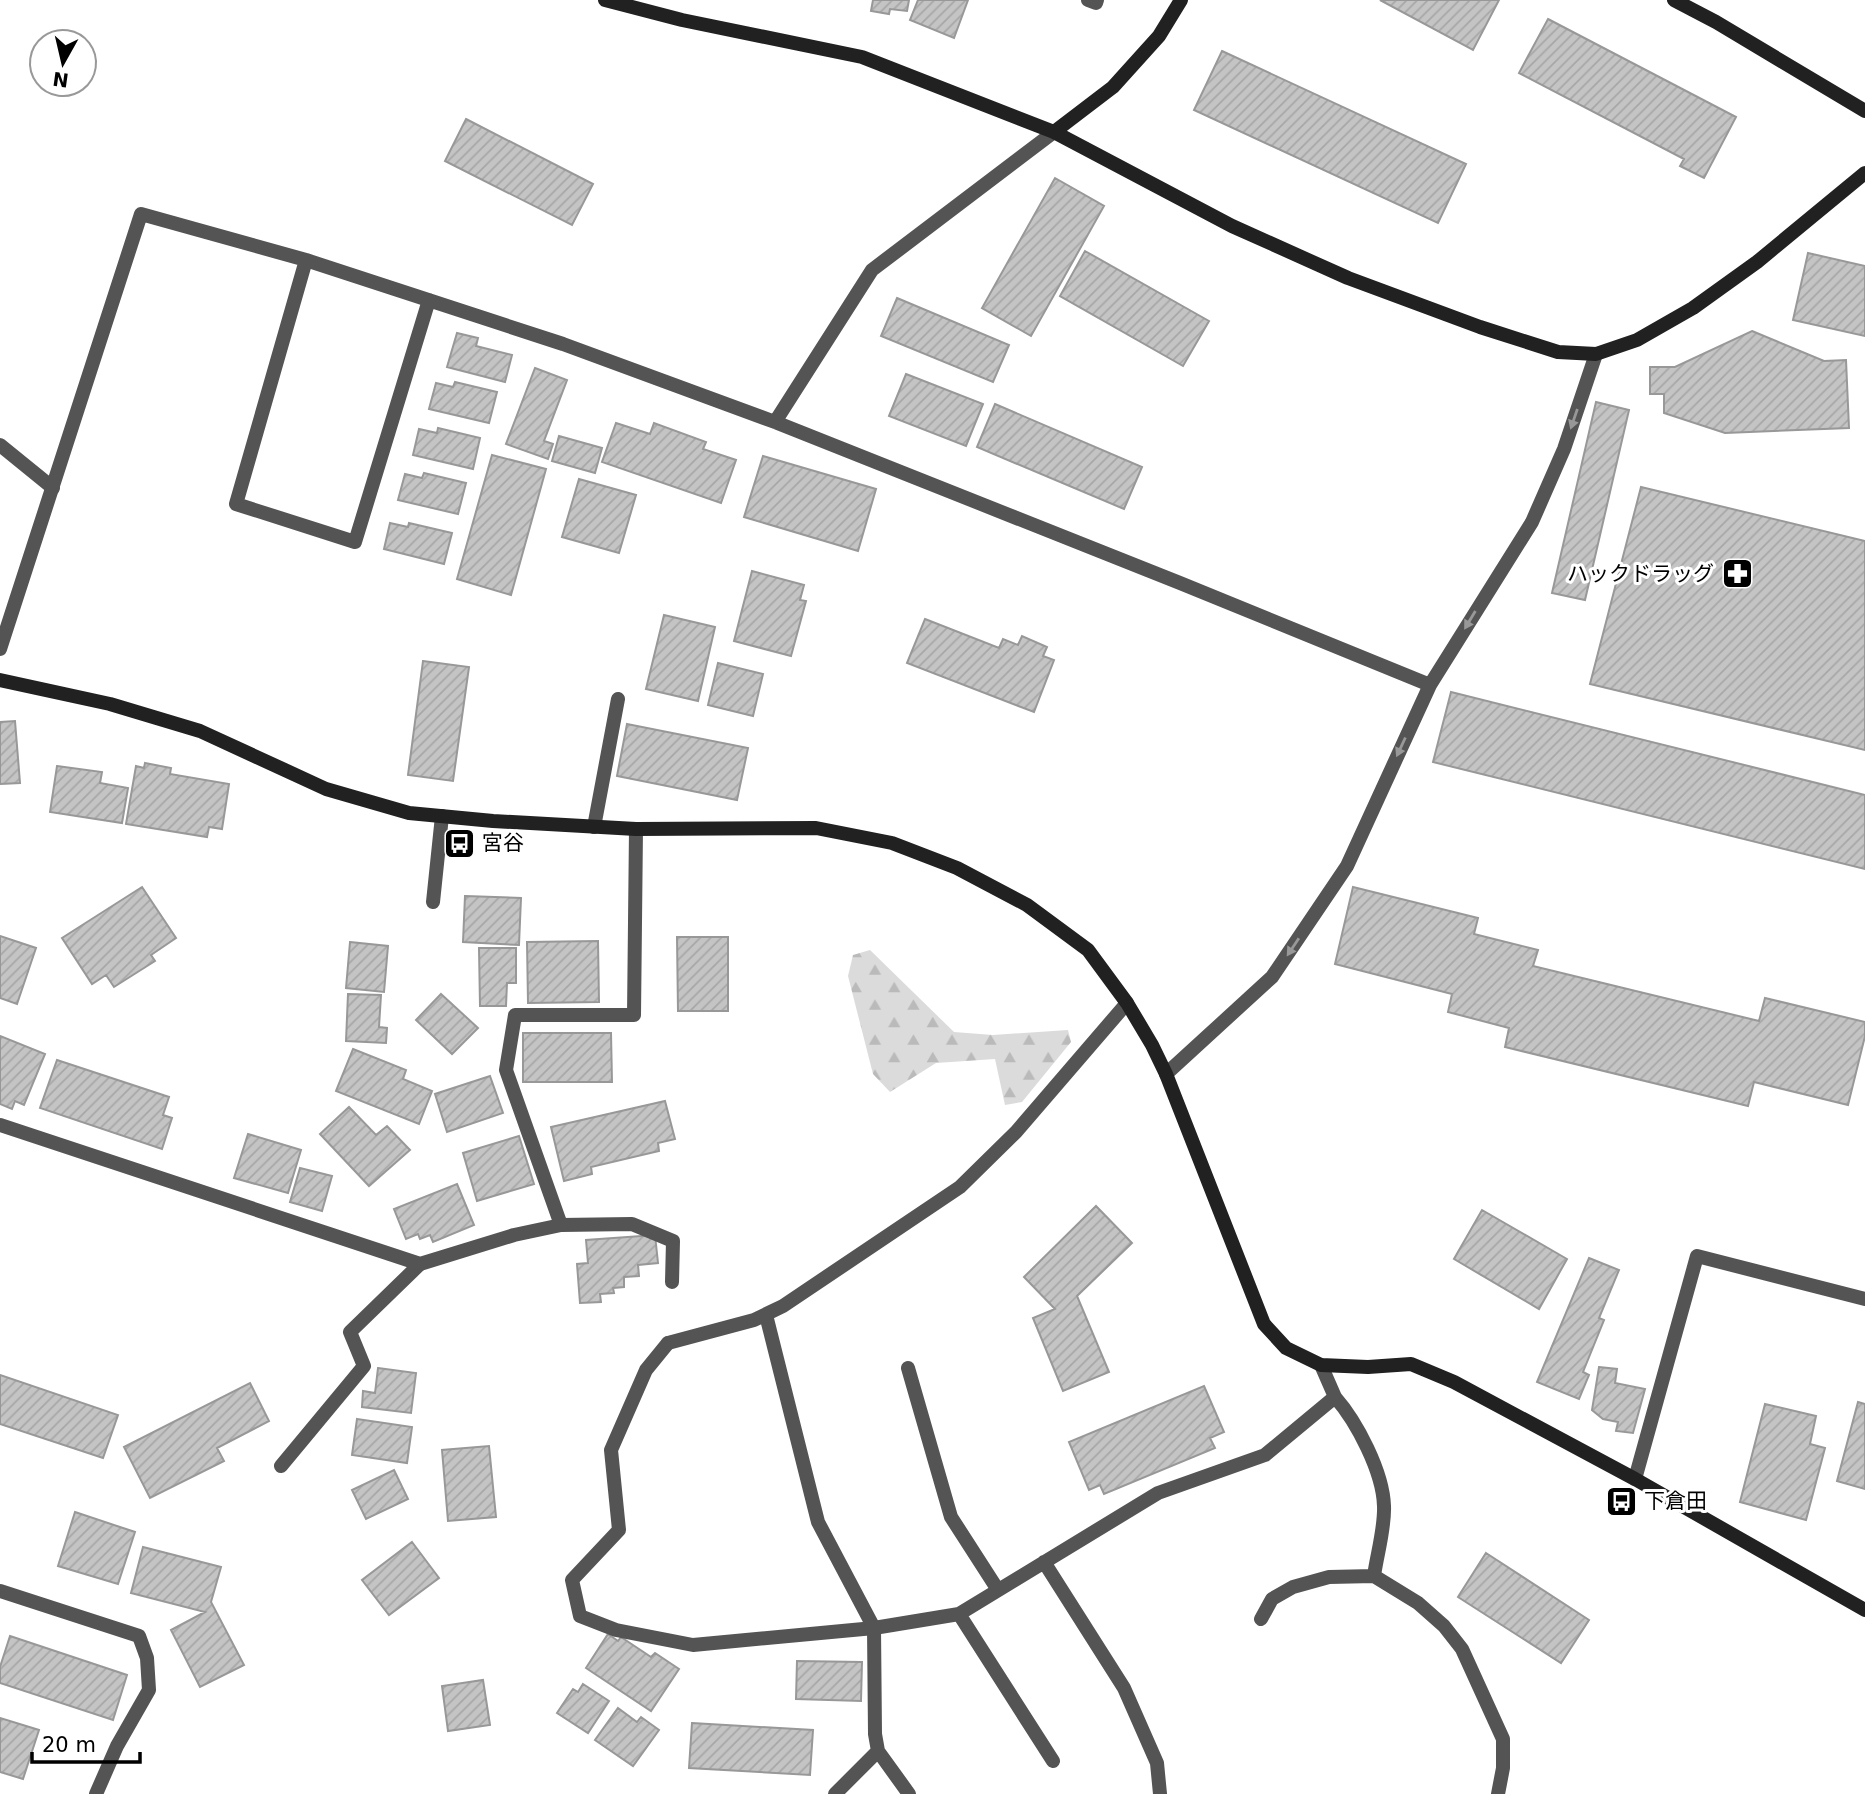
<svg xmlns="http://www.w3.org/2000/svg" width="1865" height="1794" font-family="'DejaVu Sans','Noto Sans JP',sans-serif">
<defs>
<pattern id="forest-firs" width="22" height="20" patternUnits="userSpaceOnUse" patternTransform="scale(1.75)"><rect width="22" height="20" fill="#dbdbdb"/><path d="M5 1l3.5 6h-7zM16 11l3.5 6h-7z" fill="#bababa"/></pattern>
<pattern id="building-hatch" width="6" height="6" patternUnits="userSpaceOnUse" patternTransform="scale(1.75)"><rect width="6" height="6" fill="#c4c4c4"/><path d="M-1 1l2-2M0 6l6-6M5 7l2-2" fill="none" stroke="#a7a7a7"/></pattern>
</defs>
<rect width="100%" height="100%" fill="#fff"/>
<path fill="url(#forest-firs)" d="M 870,950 L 954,1032 L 993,1035 L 1068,1030 L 1071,1042 L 1022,1102 L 1005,1105 L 995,1059 L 936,1063 L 890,1092 L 873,1074 L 848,976 L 853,955 Z"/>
<path fill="url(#building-hatch)" stroke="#989898" stroke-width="2" d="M 873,0 L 909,0 L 907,11 L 890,9 L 889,14 L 871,11 Z
M 918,0 L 968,0 L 954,38 L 910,20 Z
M 1380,0 L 1499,0 L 1473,50 Z
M 1548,19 L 1736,117 L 1704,178 L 1680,166 L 1684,159 L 1519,73 Z
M 1222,51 L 1466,164 L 1438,223 L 1194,110 Z
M 466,119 L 593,184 L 572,225 L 445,161 Z
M 1055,178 L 1104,206 L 1031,336 L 982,308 Z
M 1085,251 L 1209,321 L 1183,366 L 1060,296 Z
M 1808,253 L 1865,266 L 1865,336 L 1793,320 Z
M 897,298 L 1009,345 L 993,382 L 881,336 Z
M 1752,331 L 1824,361 L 1846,360 L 1849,428 L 1725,433 L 1664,413 L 1664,394 L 1650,394 L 1650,367 L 1675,367 Z
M 457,333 L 478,338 L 476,346 L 512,355 L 505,382 L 447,367 Z
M 535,368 L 567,380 L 544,441 L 553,444 L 548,459 L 506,444 Z
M 906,374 L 983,404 L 966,446 L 889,416 Z
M 455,382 L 497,392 L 489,423 L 429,409 L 436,383 L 453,387 Z
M 1596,402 L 1629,410 L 1585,600 L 1552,593 Z
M 995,404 L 1142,467 L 1124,509 L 977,447 Z
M 616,423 L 650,434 L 654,423 L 706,442 L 703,449 L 736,460 L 721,503 L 602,462 Z
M 438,428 L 480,438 L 473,469 L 413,455 L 419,429 L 437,433 Z
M 559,436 L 602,448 L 595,473 L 552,461 Z
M 492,455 L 546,469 L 511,595 L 457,579 Z
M 763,456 L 876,489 L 858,551 L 744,517 Z
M 424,473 L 466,483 L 458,514 L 398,500 L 405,474 L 422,478 Z
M 579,479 L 636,495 L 619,553 L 562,537 Z
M 1641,487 L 1865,541 L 1865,750 L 1590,684 Z
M 390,523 L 408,527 L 409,523 L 452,533 L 444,564 L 384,549 Z
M 752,571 L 804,585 L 800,600 L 806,601 L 791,656 L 734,641 Z
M 664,615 L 715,627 L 698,701 L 646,689 Z
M 925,619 L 999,648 L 1003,639 L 1018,645 L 1022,636 L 1047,647 L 1043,656 L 1054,660 L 1034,712 L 907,663 Z
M 423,661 L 469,667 L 453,781 L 408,775 Z
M 718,663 L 763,674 L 753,716 L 708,705 Z
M 1451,692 L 1865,795 L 1865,869 L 1433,762 Z
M 15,721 L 20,783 L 0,784 L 0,722 Z
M 627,724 L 748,748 L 737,800 L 617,776 Z
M 145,763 L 171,768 L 170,774 L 229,784 L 222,829 L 209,827 L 207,837 L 126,824 L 136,766 L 144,768 Z
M 57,766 L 102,772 L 100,783 L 128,788 L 122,823 L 50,812 Z
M 142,887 L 176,938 L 151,955 L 155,961 L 114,987 L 106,975 L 92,984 L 62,938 Z
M 1353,887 L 1478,918 L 1474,934 L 1538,950 L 1533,966 L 1759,1021 L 1765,998 L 1865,1022 L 1865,1036 L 1848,1105 L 1754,1082 L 1748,1106 L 1505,1047 L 1509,1028 L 1448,1012 L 1452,994 L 1335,964 Z
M 465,896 L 521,898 L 519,945 L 463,942 Z
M 0,936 L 36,948 L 17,1004 L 0,998 Z
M 677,937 L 728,937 L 728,1011 L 678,1011 Z
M 598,941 L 599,1002 L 528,1003 L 527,942 Z
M 350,942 L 388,946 L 384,992 L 346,988 Z
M 479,948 L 516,948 L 516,983 L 507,983 L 506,1006 L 480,1006 Z
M 348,994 L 381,995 L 379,1027 L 387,1028 L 386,1043 L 346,1041 Z
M 441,994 L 478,1028 L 452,1054 L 416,1020 Z
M 523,1033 L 611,1033 L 612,1082 L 523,1082 Z
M 0,1036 L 45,1054 L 24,1105 L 15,1101 L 12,1109 L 0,1104 Z
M 353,1049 L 406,1070 L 403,1079 L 432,1091 L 419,1124 L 336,1091 Z
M 57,1060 L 169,1097 L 163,1115 L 172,1118 L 162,1149 L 40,1108 Z
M 490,1076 L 503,1113 L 447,1132 L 435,1094 Z
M 665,1101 L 675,1139 L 658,1143 L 659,1151 L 591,1167 L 592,1174 L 564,1181 L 551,1127 Z
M 349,1107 L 376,1135 L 387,1126 L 410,1150 L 369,1186 L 320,1134 Z
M 248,1134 L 301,1150 L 288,1193 L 234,1178 Z
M 519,1136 L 534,1184 L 477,1201 L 463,1153 Z
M 300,1168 L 332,1176 L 322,1211 L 290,1202 Z
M 457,1184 L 474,1225 L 433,1242 L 430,1235 L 420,1239 L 418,1234 L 406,1239 L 394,1209 Z
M 1096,1206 L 1132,1243 L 1077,1296 L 1109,1372 L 1063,1391 L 1033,1318 L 1055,1309 L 1024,1277 Z
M 1482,1210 L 1567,1259 L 1539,1309 L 1454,1259 Z
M 655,1235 L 658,1263 L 638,1265 L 639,1276 L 624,1277 L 624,1287 L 613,1288 L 614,1293 L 600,1294 L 601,1302 L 580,1303 L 577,1264 L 588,1263 L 586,1240 Z
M 1589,1258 L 1619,1270 L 1599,1318 L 1604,1320 L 1583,1372 L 1589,1375 L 1579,1399 L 1537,1382 Z
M 1599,1367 L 1617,1369 L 1615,1383 L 1645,1389 L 1633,1433 L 1616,1431 L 1618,1422 L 1603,1419 L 1592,1410 Z
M 378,1368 L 416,1373 L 411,1413 L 362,1407 L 363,1391 L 375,1393 Z
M 0,1375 L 118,1415 L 103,1458 L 0,1424 Z
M 250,1383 L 269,1421 L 217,1448 L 224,1461 L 150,1498 L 124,1447 Z
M 1204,1386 L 1224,1432 L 1210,1438 L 1215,1448 L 1104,1494 L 1100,1485 L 1089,1490 L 1069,1442 Z
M 1858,1402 L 1865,1404 L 1865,1489 L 1837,1481 Z
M 1765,1404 L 1816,1416 L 1810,1444 L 1825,1448 L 1806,1520 L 1740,1502 Z
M 357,1419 L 412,1427 L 407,1463 L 352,1455 Z
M 489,1446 L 496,1517 L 448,1521 L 442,1450 Z
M 394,1470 L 408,1499 L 366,1519 L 352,1490 Z
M 75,1512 L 135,1532 L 118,1584 L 58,1566 Z
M 412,1542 L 439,1578 L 389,1615 L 362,1580 Z
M 143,1547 L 221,1567 L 211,1602 L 244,1665 L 200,1687 L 171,1630 L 205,1612 L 131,1593 Z
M 1486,1553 L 1589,1620 L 1561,1663 L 1458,1597 Z
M 608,1634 L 618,1641 L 621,1637 L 651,1657 L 655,1653 L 679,1669 L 651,1711 L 586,1668 Z
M 10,1636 L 127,1675 L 113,1720 L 0,1683 L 0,1667 Z
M 797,1661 L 862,1662 L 861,1701 L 796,1699 Z
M 483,1680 L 490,1725 L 448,1731 L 442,1686 Z
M 583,1684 L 609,1701 L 588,1733 L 557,1713 L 573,1689 L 578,1692 Z
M 618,1708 L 637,1722 L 641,1717 L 659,1730 L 633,1766 L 595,1740 Z
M 0,1718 L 39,1730 L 23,1779 L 0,1772 Z
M 692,1723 L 813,1730 L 810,1775 L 689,1768 Z"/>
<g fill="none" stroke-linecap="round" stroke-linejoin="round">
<path stroke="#545454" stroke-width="14" d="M 0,445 L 53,488
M 433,902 L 442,816
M 668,1343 L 646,1370 L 611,1450 L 619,1530 L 572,1580 L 580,1616 L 616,1630 L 693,1645 L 874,1628 L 959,1614 L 1158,1493 L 1265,1455 L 1335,1397 L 1321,1365
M 908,1368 L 951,1517 L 998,1590
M 1335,1397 C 1357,1422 1383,1472 1384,1506 C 1385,1528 1377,1554 1374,1576
M 281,1466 L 364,1366 L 350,1332 L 420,1264
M 1044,1562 L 1124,1688 L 1157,1763 L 1160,1794
M 959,1614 L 1053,1761
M 1261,1619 L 1272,1599 L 1293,1587 L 1329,1577 L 1374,1576 L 1418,1603 L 1444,1626 L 1462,1649 L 1503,1739 L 1503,1768 L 1498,1794"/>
<path stroke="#545454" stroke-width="14" d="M 1088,0 L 1096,3 L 1097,0
M 306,260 L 236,504 L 355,542 L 429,300
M 775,422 L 872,270 L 1054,132
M 0,649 L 141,214 L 306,260 L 563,344 L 775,422 L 1180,583 L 1430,685
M 594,827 L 618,699
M 1166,1074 L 1272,977 L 1347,866 L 1430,685 L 1532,522 L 1564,449 L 1596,354
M 0,1125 L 420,1264 L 514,1235 L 561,1225 L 632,1224 L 673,1241 L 672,1282
M 561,1225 L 506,1070 L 515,1015 L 634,1015 L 636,829
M 766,1315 L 818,1522 L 874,1628 L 875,1734 L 878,1751 L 909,1794
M 668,1343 L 754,1320 L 783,1306 L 960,1187 L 1016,1132 L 1127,1003
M 1635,1479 L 1697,1256 L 1865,1299
M 0,1591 L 139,1636 L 147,1658 L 149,1690 L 117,1746 L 96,1794
M 835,1794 L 878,1751"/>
<path stroke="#212121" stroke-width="14" d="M 605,0 L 682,20 L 862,57 L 1054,132 L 1232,226 L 1348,278 L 1480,327 L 1558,352 L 1596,354 L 1637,340 L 1693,308 L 1757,262 L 1865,173
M 1674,0 L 1716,22 L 1865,111
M 1054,132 L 1113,87 L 1159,36 L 1181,0
M 0,680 L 110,704 L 200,731 L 326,789 L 409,813 L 493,821 L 636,829 L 816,828 L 892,843 L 957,868 L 1027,905 L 1088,950 L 1127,1003 L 1152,1045 L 1166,1074 L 1264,1324 L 1286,1348 L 1321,1365 L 1368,1367 L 1411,1364 L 1454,1382 L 1635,1479 L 1865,1610"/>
</g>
<defs><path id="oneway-solid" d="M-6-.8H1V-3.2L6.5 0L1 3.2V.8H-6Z" transform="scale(1.75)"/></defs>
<g fill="#989898">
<use href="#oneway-solid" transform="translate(1574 419) rotate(109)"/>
<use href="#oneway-solid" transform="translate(1470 620) rotate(121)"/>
<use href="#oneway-solid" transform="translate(1401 747) rotate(115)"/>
<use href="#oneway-solid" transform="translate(1293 947) rotate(124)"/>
</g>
<defs>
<symbol id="pharmacy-square" viewBox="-11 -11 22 22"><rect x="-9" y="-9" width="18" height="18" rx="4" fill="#000" stroke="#fff"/><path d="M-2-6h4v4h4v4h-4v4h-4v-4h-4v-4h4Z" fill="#fff"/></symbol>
<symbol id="bus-square" viewBox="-11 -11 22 22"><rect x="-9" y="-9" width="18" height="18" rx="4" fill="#000" stroke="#fff"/><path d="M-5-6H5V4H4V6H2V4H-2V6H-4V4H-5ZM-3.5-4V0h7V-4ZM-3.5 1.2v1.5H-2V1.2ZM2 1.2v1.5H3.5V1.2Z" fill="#fff"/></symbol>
</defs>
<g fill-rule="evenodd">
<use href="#pharmacy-square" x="1720" y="556" width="35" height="35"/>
<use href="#bus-square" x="442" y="826" width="35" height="35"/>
<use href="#bus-square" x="1604" y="1484" width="35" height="35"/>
</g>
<g text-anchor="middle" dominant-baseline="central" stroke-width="6" stroke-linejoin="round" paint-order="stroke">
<g font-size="21" fill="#000" stroke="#fff" text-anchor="start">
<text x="1714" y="574" text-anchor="end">ハックドラッグ</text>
<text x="482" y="843">宮谷</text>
<text x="1644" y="1501">下倉田</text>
</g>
</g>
<g transform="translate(63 63) rotate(188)"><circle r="33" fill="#ffffff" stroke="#999999" stroke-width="2"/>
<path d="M0-5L12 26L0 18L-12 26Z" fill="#000000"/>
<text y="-10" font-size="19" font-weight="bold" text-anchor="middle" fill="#000000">N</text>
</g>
<path d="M32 1752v10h108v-10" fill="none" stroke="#000000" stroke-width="3.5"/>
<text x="42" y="1752" font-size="21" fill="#000000" stroke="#ffffff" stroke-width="5" paint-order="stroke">20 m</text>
</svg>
